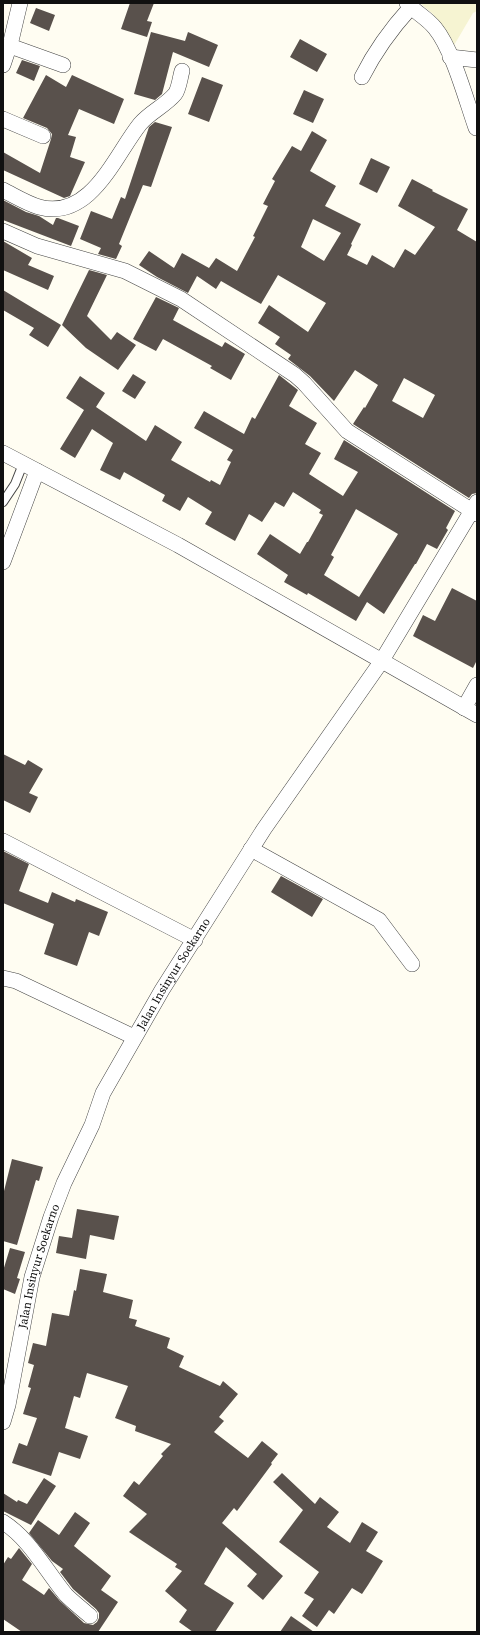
<svg xmlns="http://www.w3.org/2000/svg" width="480" height="1635" font-family="'Source Serif 4',serif">
<rect width="100%" height="100%" fill="#fffdf2"/>
<path fill="#f6f4d2" d="M 420,3 L 477,3 L 477,11 L 473,13 L 453,47 L 433,14 Z"/>
<path fill="#59514c" fill-rule="evenodd" d="M 130,3 L 154,3 L 147,21 L 152,22 L 147,37 L 121,29 Z
M 36,8 L 55,15 L 49,31 L 30,23 Z
M 151,32 L 185,41 L 188,32 L 218,45 L 209,67 L 173,52 L 162,94 L 155,100 L 134,94 Z
M 300,39 L 327,54 L 317,72 L 290,57 Z
M 22,60 L 40,66 L 34,81 L 16,73 Z
M 46,75 L 66,87 L 72,75 L 124,99 L 114,124 L 79,109 L 68,135 L 76,137 L 70,157 L 85,162 L 70,196 L 64,198 L 3,170 L 3,152 L 40,173 L 51,139 L 52,134 L 47,128 L 23,118 Z
M 202,77 L 223,85 L 209,122 L 188,114 Z
M 304,90 L 324,99 L 313,123 L 293,114 Z
M 155,122 L 172,127 L 151,187 L 143,185 L 119,244 L 122,246 L 116,259 L 98,254 L 101,248 L 80,239 L 91,211 L 112,219 L 121,197 L 125,199 L 149,127 Z
M 312,131 L 327,140 L 310,171 L 336,186 L 325,206 L 361,224 L 351,244 L 352,245 L 347,255 L 367,265 L 372,255 L 394,268 L 405,249 L 415,255 L 435,227 L 398,206 L 412,179 L 433,190 L 432,191 L 468,209 L 457,230 L 477,242 L 477,493 L 472,494 L 469,498 L 353,424 L 364,407 L 365,408 L 378,385 L 355,370 L 334,401 L 310,376 L 288,359 L 291,355 L 275,344 L 280,337 L 258,323 L 269,305 L 308,332 L 326,303 L 278,275 L 261,304 L 221,281 L 216,289 L 197,276 L 188,293 L 157,277 L 139,265 L 149,251 L 174,268 L 182,253 L 209,268 L 216,258 L 237,271 L 255,237 L 253,236 L 268,206 L 263,204 L 275,181 L 272,179 L 292,146 L 301,151 ZM 313,219 L 341,233 L 324,261 L 301,247 ZM 404,378 L 435,395 L 423,418 L 392,401 Z
M 371,158 L 390,167 L 377,193 L 359,184 Z
M 3,200 L 26,212 L 39,216 L 53,225 L 56,218 L 58,218 L 79,226 L 71,246 L 3,220 Z
M 3,241 L 32,258 L 28,265 L 54,276 L 48,290 L 3,270 Z
M 89,270 L 107,275 L 87,316 L 111,340 L 117,332 L 136,345 L 118,370 L 86,348 L 62,325 Z
M 3,290 L 61,325 L 48,347 L 29,335 L 34,328 L 3,310 Z
M 156,297 L 179,308 L 173,320 L 222,347 L 225,342 L 245,354 L 231,380 L 210,368 L 212,366 L 163,339 L 156,351 L 133,339 Z
M 133,374 L 146,382 L 135,399 L 122,391 Z
M 279,375 L 298,390 L 289,406 L 317,423 L 305,444 L 321,453 L 309,474 L 343,496 L 358,472 L 334,459 L 344,440 L 455,511 L 446,528 L 448,530 L 437,549 L 427,544 L 416,564 L 415,564 L 384,614 L 367,602 L 356,621 L 308,593 L 307,595 L 284,582 L 288,575 L 257,554 L 270,534 L 300,554 L 307,542 L 308,542 L 323,515 L 319,513 L 321,510 L 293,492 L 284,507 L 275,502 L 262,522 L 249,514 L 235,541 L 205,524 L 212,512 L 188,497 L 180,511 L 162,501 L 165,495 L 124,472 L 120,480 L 100,470 L 113,443 L 92,429 L 75,458 L 60,449 L 84,410 L 66,398 L 80,376 L 105,393 L 96,407 L 146,441 L 155,425 L 182,442 L 171,460 L 210,482 L 211,480 L 220,485 L 231,462 L 227,460 L 233,450 L 194,428 L 204,411 L 244,434 L 252,417 L 255,419 ZM 356,509 L 398,534 L 359,597 L 324,575 L 334,557 L 331,555 Z
M 452,588 L 477,601 L 477,660 L 473,668 L 413,636 L 423,615 L 435,621 Z
M 3,754 L 25,765 L 28,760 L 43,769 L 29,793 L 38,797 L 30,813 L 3,800 Z
M 3,851 L 29,864 L 19,891 L 48,903 L 52,892 L 75,902 L 76,899 L 108,912 L 99,936 L 89,932 L 77,966 L 44,954 L 54,924 L 3,903 Z
M 281,876 L 323,899 L 312,917 L 271,892 Z
M 12,1159 L 43,1167 L 39,1181 L 36,1180 L 17,1245 L 3,1241 L 3,1195 Z
M 77,1209 L 119,1216 L 114,1240 L 90,1235 L 86,1259 L 56,1253 L 59,1236 L 72,1238 Z
M 10,1248 L 25,1252 L 17,1278 L 20,1279 L 15,1294 L 3,1289 L 3,1271 Z
M 80,1269 L 107,1274 L 103,1292 L 133,1300 L 129,1318 L 137,1320 L 135,1326 L 170,1338 L 167,1348 L 184,1356 L 179,1367 L 220,1386 L 223,1381 L 238,1394 L 219,1417 L 224,1421 L 214,1432 L 248,1458 L 262,1441 L 278,1454 L 271,1463 L 272,1464 L 237,1511 L 234,1508 L 222,1523 L 283,1576 L 263,1600 L 247,1586 L 257,1574 L 226,1547 L 204,1584 L 234,1603 L 215,1632 L 193,1632 L 179,1622 L 187,1610 L 165,1591 L 182,1571 L 175,1567 L 177,1564 L 129,1532 L 147,1514 L 123,1496 L 134,1481 L 139,1485 L 163,1456 L 161,1454 L 171,1444 L 135,1431 L 136,1426 L 115,1418 L 128,1386 L 87,1373 L 80,1398 L 74,1396 L 65,1428 L 88,1436 L 80,1459 L 59,1452 L 51,1476 L 12,1463 L 19,1443 L 27,1446 L 37,1418 L 23,1414 L 31,1388 L 28,1387 L 34,1365 L 28,1363 L 33,1343 L 46,1346 L 52,1313 L 69,1316 L 74,1290 L 76,1291 Z
M 282,1473 L 315,1504 L 320,1497 L 339,1512 L 327,1527 L 350,1543 L 362,1522 L 378,1532 L 366,1551 L 383,1561 L 368,1585 L 362,1594 L 352,1588 L 334,1614 L 329,1610 L 317,1627 L 302,1616 L 314,1599 L 304,1593 L 319,1572 L 279,1542 L 303,1510 L 273,1482 Z
M 44,1478 L 56,1486 L 31,1525 L 3,1511 L 3,1493 L 17,1502 L 18,1500 L 27,1504 Z
M 75,1512 L 90,1523 L 74,1546 L 111,1576 L 101,1590 L 118,1602 L 98,1632 L 22,1632 L 3,1619 L 3,1565 L 8,1557 L 11,1559 L 19,1548 L 32,1564 L 22,1580 L 44,1595 L 49,1588 L 60,1601 L 84,1623 L 93,1625 L 97,1622 L 99,1618 L 99,1613 L 96,1609 L 73,1589 L 60,1572 L 63,1569 L 52,1561 L 29,1533 L 38,1520 L 59,1535 Z
M 291,1616 L 314,1632 L 280,1632 Z"/>
<g fill="none" stroke-linecap="round" stroke-linejoin="round">
<defs>
<path id="lane" d="M 3,502 L 15,484 L 23,464"/>
<g id="street">
<path d="M 407,3 C 415,12 427,18 435,28 C 453,50 466,100 476,128"/>
<path d="M 10,46 L 63,65"/>
<path d="M 450,57 L 477,60"/>
<path d="M 3,65 L 11,41 L 20,3"/>
<path d="M 362,77 C 375,51 391,29 411,7"/>
<path d="M 3,119 L 43,136"/>
<path d="M 3,190 C 15,196 26,203 39,207 C 91,221 115,155 140,124 C 150,112 165,106 175,94 C 179,89 180,78 182,71"/>
<path d="M 3,231 L 37,246 L 125,271 L 181,299 L 295,375 L 304,383 L 347,431 L 477,514"/>
<path d="M 3,453 L 178,545 L 477,715"/>
<path d="M 3,562 L 37,471"/>
<path d="M 464,708 L 477,685"/>
<path d="M 3,841 L 195,940"/>
<path d="M 251,849 L 379,920 L 412,964"/>
<path d="M 3,978 L 16,981 L 134,1037"/>
<path id="s1" d="M 3,1422 L 8,1405 L 32,1277 L 51,1217 L 64,1183 L 92,1125 L 103,1093 L 162,990 L 264,829 L 381,662 L 477,502"/>
<path d="M 3,1522 C 30,1539 46,1571 66,1595 C 73,1602 82,1609 90,1616"/>
</g>
</defs>
<use href="#lane" stroke="#434343" stroke-width="10"/>
<use href="#street" stroke="#434343" stroke-width="16"/>
<use href="#lane" stroke="#fff" stroke-width="8"/>
<use href="#street" stroke="#fff" stroke-width="15"/>
</g>
<g text-anchor="middle" dominant-baseline="central" stroke-width="4" stroke-linejoin="round" paint-order="stroke">
<g font-size="12" fill="#101010" stroke="#fff">
<text stroke="none"><textPath href="#s1" startOffset="484">Jalan Insinyur Soekarno</textPath></text>
<text stroke="none"><textPath href="#s1" startOffset="160">Jalan Insinyur Soekarno</textPath></text>
</g>
</g>
<rect width="480" height="1635" fill="none" stroke="#101010" stroke-width="8"/>
</svg>
